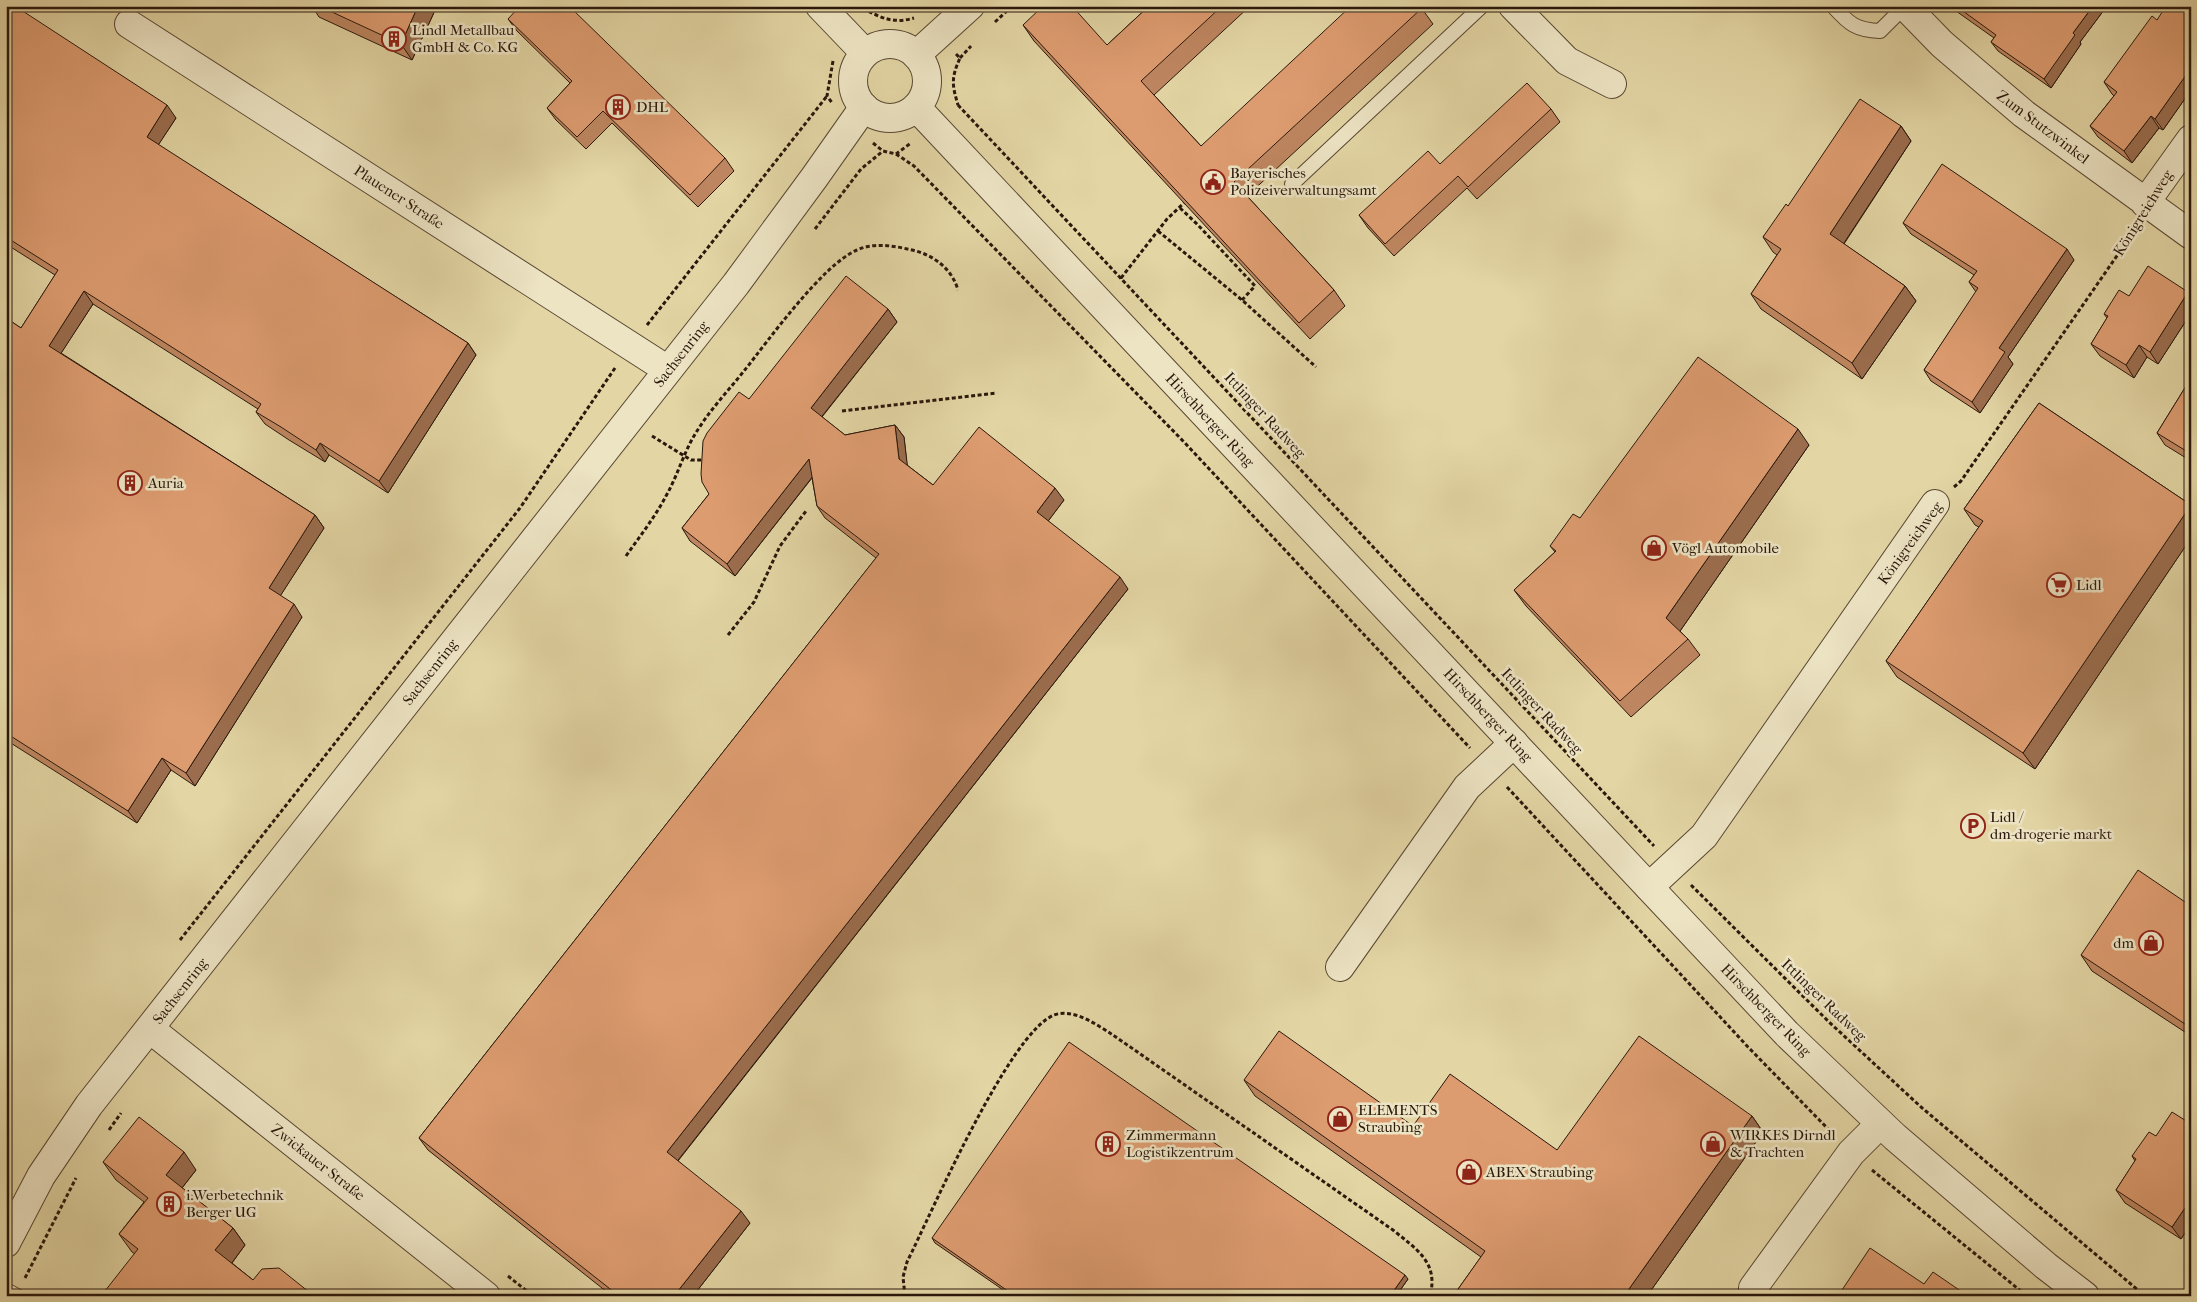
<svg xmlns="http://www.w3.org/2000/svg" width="2197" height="1302" font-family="'IM FELL French Canon',serif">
<rect width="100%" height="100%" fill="#e3d5a4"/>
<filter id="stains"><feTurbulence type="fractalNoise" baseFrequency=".004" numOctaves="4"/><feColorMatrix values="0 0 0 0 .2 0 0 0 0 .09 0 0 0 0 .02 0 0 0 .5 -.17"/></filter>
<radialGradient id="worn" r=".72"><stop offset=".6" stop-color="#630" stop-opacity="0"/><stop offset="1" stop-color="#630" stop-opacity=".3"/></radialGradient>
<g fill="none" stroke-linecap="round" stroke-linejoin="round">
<defs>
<path id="service" d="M 1833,6 C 1849,24 1856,30 1880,31 L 1905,6
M 1292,184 L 1482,6
M 6,1290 L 17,1296"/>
<path id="minor" d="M 1513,6 L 1567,61 L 1612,84
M 1905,6 L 1942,44 L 2024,114 L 2191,235
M 129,24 L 668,370
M 916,55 L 970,6
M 2145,203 L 2191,139
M 1649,887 L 1704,836 L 1935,504
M 1340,967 L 1467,787 L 1514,743
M 150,1029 L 486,1296
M 6,1243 L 41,1176 L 89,1105 L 736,284 L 814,178 L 864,107
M 1753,1288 L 1851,1153 L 1880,1124"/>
<path id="tertiary" d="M 820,6 L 865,53
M853 81a37 37 0 1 1 74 0a37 37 0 1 1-74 0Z
M 916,107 L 1787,1034 L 1895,1137 L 2046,1266 L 2085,1296"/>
</defs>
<use href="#service" stroke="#584732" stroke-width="16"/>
<use href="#minor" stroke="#584732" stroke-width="30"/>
<use href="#tertiary" stroke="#584732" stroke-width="30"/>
<path stroke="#2a180c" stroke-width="3" stroke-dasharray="4 2.5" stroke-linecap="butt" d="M 863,8 C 880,18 894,24 914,18
M 995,22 L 1012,6
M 956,54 L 960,58 C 951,78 952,85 958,105
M 960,58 L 971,46
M 833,61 L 827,96 L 833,104
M 958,105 L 1654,846
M 873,143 L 883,151 L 896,154 L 911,143
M 896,154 L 914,166 L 1185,443 L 1470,748
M 1180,208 L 1198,225 L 1255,286 L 1242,300
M 815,229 L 861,169 L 883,151
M 1158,231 L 1242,300 L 1316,367
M 1121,278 L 1167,219 L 1184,203
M 647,325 L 827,96
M 842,411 L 997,393
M 652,436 L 691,460 L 704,460
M 1954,487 L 1961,481 L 2123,247 L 2133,226
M 626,556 C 640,536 655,517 666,496 C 678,475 684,451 697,431 C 710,410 728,391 744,371 C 768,341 823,264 857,250 C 875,242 894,246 912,250 C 934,255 952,269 958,290
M 728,635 L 754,602 L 780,546 L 806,511
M 1507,787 L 1748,1047 L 1833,1134
M 1691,885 L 1829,1022 L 1921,1107 L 2145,1296
M 180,940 L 520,508 L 615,368
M 109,1130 L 121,1113
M 1872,1170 L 2027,1296
M 508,1276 L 533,1296
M 25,1278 L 76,1178
M 905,1296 L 903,1277 L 907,1262 C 931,1214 1009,1033 1054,1015 C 1074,1008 1097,1025 1113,1035 L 1393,1230 C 1416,1249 1439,1262 1430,1296"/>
<use href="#service" stroke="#ede4c4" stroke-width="14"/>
<use href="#minor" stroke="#ede4c4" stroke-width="28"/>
<use href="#tertiary" stroke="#ede4c4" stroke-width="28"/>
</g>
<path fill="#be8660" stroke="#2a180c" d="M 6,6 L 176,118 L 158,145 L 468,343 L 476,355 L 388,493 L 329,455 L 325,462 L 289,440 L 265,424 L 256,412 L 258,409 L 93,304 L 61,353 L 315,515 L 324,528 L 280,596 L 302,617 L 195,786 L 171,770 L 137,823 L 6,740 L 6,318 L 21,328 L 55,275 L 6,244 Z
M 312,6 L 437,6 L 412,60 L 319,17 Z
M 1149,6 L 1250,6 L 1154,95 L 1201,146 L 1420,6 L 1433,24 L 1247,196 L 1334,290 L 1345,306 L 1310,339 L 1034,41 L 1023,25 L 1107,45 Z
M 1949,6 L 2107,6 L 2080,42 L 2081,44 L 2051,88 L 1998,51 L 1991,42 L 1994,38 Z
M 2191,6 L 2191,90 L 2163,130 L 2159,128 L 2132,163 L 2098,137 L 2090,126 L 2114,96 L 2112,94 L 2104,82 L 2157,20 Z
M 508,19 L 725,158 L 734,171 L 698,207 L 612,123 L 586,149 L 556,120 L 547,108 L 570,83 L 517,31 Z
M 1551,109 L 1560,122 L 1477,199 L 1467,188 L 1394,256 L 1368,228 L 1359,215 L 1440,164 Z
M 1901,126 L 1911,141 L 1844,244 L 1905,286 L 1916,301 L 1862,379 L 1761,309 L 1751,294 L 1777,255 L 1773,252 L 1763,237 L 1788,206 Z
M 1903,223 L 2074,260 L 2008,357 L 2013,364 L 1980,413 L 1931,381 L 1924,370 L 1976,292 L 1969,282 L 1974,275 L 1911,234 Z
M 2129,296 L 2191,296 L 2191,313 L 2158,364 L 2147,357 L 2134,378 L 2100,356 L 2091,344 L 2107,318 L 2104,314 Z
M 888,309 L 897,322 L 822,417 L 845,435 L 895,425 L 904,437 L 907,465 L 933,485 L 1064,500 L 1048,521 L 1128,589 L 678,1161 L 750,1223 L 693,1296 L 612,1296 L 428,1150 L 419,1138 L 876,558 L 825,518 L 817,506 L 812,478 L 735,576 L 690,541 L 682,528 L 709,494 L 749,399 Z
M 2191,378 L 2191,461 L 2165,445 L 2157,433 Z
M 2039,403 L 2191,505 L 2191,538 L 2035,769 L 1897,677 L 1886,661 L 1979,527 L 1975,525 L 1964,509 Z
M 1809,445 L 1680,631 L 1688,639 L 1700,655 L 1631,717 L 1526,606 L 1514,590 L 1555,552 L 1550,546 L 1580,518 Z
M 2191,906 L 2191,1036 L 2092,971 L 2081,955 Z
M 1244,1080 L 1413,1126 L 1557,1150 L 1752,1116 L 1763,1132 L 1647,1296 L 1459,1296 L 1456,1292 L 1481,1257 L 1255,1096 Z
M 2191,1124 L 2191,1224 L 2181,1239 L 2125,1203 L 2116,1190 L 2135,1161 L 2132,1156 L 2156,1136 Z
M 103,1162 L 196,1170 L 182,1188 L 233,1228 L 245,1245 L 232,1263 L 253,1280 L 314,1296 L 135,1254 L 132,1252 L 119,1234 L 144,1202 L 116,1180 Z
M 932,1238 L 1408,1279 L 1396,1296 L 1012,1296 L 935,1243 Z"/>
<path fill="#9b6d4e" stroke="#2a180c" d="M 418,6 L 437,6 L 412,60 L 401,44 Z
M 2093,6 L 2107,6 L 2080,42 L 2081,44 L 2051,88 L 2044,79 L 2073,33 Z
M 2191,68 L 2191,90 L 2163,130 L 2155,119 Z
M 167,105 L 176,118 L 155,150 L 147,137 Z
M 2151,116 L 2159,128 L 2132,163 L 2124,151 Z
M 1901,126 L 1911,141 L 1840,249 L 1830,234 Z
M 2067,249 L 2074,260 L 2008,357 L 2013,364 L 1980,413 L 1972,402 L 1999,348 Z
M 1905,286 L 1916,301 L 1862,379 L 1852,363 Z
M 84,291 L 93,304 L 58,358 L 49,346 Z
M 2188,292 L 2191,296 L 2191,313 L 2158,364 L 2150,352 Z
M 888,309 L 897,322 L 819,420 L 811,408 Z
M 468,343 L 476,355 L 388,493 L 379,481 Z
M 2139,345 L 2147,357 L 2134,378 L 2126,365 Z
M 895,425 L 904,437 L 908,471 L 899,459 Z
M 1798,429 L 1809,445 L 1678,634 L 1666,618 Z
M 320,443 L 329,455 L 325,462 L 316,450 Z
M 809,459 L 817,471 L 735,576 L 727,564 Z
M 1055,488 L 1064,500 L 1046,524 L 1037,512 Z
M 2191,505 L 2191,538 L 2035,769 L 2023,753 Z
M 315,515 L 324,528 L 277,601 L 269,588 Z
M 1120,577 L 1128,589 L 675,1164 L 667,1152 Z
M 294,604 L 302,617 L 195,786 L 186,773 Z
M 162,758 L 171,770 L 137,823 L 128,811 Z
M 1752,1116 L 1763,1132 L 1647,1296 L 1624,1296 Z
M 184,1152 L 196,1170 L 178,1193 L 166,1175 Z
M 2191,1199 L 2191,1224 L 2181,1239 L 2172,1227 Z
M 741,1211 L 750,1223 L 693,1296 L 674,1296 Z
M 233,1228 L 245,1245 L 228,1268 L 215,1250 Z
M 1405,1275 L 1408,1279 L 1396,1296 L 1390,1296 Z"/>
<path fill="#dd9c70" stroke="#2a180c" d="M 6,6 L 15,6 L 167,105 L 147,137 L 468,343 L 379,481 L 320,443 L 316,450 L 281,427 L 256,412 L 261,404 L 84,291 L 49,346 L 315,515 L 269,588 L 294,604 L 186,773 L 162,758 L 128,811 L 6,733 L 6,318 L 21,328 L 58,270 L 6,237 Z
M 319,6 L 418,6 L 401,44 Z
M 520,6 L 569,6 L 725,158 L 690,195 L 603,111 L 577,137 L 547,108 L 572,81 L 508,19 Z
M 1043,6 L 1072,6 L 1107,45 L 1149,6 L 1222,6 L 1141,81 L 1201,146 L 1351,6 L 1420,6 L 1422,8 L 1234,182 L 1334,290 L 1299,323 L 1023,25 Z
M 1956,6 L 2093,6 L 2073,33 L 2075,35 L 2044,79 L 1991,42 L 1996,35 Z
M 2166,6 L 2191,6 L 2191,68 L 2155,119 L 2151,116 L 2124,151 L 2090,126 L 2117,92 L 2104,82 L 2152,16 L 2157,20 Z
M 1527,83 L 1551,109 L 1468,187 L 1458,176 L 1385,244 L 1359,215 L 1428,151 L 1440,164 Z
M 1860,99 L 1901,126 L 1830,234 L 1905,286 L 1852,363 L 1751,294 L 1781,249 L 1763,237 L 1786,204 L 1788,206 Z
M 1942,164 L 2067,249 L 1999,348 L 2005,352 L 1972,402 L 1924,370 L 1978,288 L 1969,282 L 1977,271 L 1903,223 Z
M 2148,266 L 2188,292 L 2150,352 L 2139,345 L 2126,365 L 2091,344 L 2108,316 L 2104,314 L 2119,290 L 2129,296 Z
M 846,276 L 888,309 L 811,408 L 845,435 L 895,425 L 899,459 L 933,485 L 979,427 L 1055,488 L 1037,512 L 1120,577 L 667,1152 L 741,1211 L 674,1296 L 619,1296 L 419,1138 L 879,554 L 817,506 L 809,459 L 727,564 L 682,528 L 709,494 L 702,482 L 701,474 L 703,441 L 707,433 L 739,392 L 749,399 Z
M 1698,357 L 1798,429 L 1666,618 L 1688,639 L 1620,701 L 1514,590 L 1556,551 L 1550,546 L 1573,514 L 1580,518 Z
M 2191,378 L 2191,454 L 2157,433 Z
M 2039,403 L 2191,505 L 2023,753 L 1886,661 L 1983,521 L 1964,509 Z
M 2138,870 L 2191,906 L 2191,1028 L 2081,955 Z
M 1279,1031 L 1413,1126 L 1450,1074 L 1557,1150 L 1639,1036 L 1752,1116 L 1624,1296 L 1461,1296 L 1456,1292 L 1485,1251 L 1244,1080 Z
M 1069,1042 L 1405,1275 L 1390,1296 L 1015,1296 L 932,1238 Z
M 2172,1112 L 2191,1124 L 2191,1199 L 2172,1227 L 2116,1190 L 2136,1159 L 2132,1156 L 2149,1132 L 2156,1136 Z
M 139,1117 L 184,1152 L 166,1175 L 233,1228 L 215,1250 L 253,1280 L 262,1269 L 279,1268 L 314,1296 L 101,1296 L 138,1249 L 119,1234 L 148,1198 L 103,1162 Z
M 1870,1248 L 1924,1284 L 1933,1272 L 1968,1296 L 1838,1296 Z"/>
<defs>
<symbol id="building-ring" viewBox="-11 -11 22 22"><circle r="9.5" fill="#ede4c4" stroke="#8f2418" stroke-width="1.5"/><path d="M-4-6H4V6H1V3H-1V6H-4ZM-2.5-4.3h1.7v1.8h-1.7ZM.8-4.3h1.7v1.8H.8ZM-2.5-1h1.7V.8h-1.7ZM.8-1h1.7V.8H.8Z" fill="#8f2418"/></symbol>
<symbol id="civic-ring" viewBox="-11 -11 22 22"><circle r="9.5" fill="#ede4c4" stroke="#8f2418" stroke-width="1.5"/><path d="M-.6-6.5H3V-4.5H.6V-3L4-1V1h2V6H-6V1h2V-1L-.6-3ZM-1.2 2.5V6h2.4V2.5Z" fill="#8f2418"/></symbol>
<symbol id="shop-ring" viewBox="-11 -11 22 22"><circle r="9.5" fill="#ede4c4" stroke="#8f2418" stroke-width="1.5"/><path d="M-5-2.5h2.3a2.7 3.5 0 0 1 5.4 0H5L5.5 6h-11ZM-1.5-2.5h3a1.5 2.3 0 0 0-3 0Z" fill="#8f2418"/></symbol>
<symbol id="supermarket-ring" viewBox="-11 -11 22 22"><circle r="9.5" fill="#ede4c4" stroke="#8f2418" stroke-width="1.5"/><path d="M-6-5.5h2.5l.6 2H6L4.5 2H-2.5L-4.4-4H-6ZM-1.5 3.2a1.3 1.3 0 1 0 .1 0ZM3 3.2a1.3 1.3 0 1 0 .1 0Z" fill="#8f2418"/></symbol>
<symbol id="parking-ring" viewBox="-11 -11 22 22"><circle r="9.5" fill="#ede4c4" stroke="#8f2418" stroke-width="1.5"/><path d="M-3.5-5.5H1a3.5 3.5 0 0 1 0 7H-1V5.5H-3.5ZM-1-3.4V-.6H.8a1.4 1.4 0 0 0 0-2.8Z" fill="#8f2418"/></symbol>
</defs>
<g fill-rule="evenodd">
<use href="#building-ring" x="380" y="25" width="28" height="28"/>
<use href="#building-ring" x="604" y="93" width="28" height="28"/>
<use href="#civic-ring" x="1199" y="168" width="28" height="28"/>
<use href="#building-ring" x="116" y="469" width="28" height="28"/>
<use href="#shop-ring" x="1640" y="534" width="28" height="28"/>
<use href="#supermarket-ring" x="2045" y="571" width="28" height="28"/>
<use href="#parking-ring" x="1959" y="812" width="28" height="28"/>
<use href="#shop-ring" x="2137" y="929" width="28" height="28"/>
<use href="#shop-ring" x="1326" y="1105" width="28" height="28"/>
<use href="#building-ring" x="1094" y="1130" width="28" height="28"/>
<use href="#shop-ring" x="1699" y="1130" width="28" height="28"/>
<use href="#shop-ring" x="1455" y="1158" width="28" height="28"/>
<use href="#building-ring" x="155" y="1190" width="28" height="28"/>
</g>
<g text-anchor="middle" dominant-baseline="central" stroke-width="5" stroke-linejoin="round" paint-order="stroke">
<g font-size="15" fill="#2a180c" stroke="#ede4c4" text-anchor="start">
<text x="412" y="30">Lindl Metallbau<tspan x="412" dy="17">GmbH &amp; Co. KG</tspan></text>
<text x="636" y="107">DHL</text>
<text x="1230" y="173">Bayerisches<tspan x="1230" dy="17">Polizeiverwaltungsamt</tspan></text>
<text x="148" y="483">Auria</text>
<text x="1672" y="548">Vögl Automobile</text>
<text x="2076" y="585">Lidl</text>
<text x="1990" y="817">Lidl /<tspan x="1990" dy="17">dm-drogerie markt</tspan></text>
<text x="2134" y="943" text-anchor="end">dm</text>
<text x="1358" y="1110">ELEMENTS<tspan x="1358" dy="17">Straubing</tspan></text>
<text x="1126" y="1135">Zimmermann<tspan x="1126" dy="17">Logistikzentrum</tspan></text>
<text x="1730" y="1135">WIRKES Dirndl<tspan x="1730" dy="17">&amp; Trachten</tspan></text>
<text x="1486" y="1172">ABEX Straubing</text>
<text x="186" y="1195">i.Werbetechnik<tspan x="186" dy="17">Berger UG</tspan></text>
</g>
<g font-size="15" fill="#2a180c" stroke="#ede4c4">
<text transform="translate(2043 127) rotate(37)">Zum Stutzwinkel</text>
<text transform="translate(399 197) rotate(33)">Plauener Straße</text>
<text transform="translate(2143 213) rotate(-58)">Königreichweg</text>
<text transform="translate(681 354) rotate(-52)">Sachsenring</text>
<text transform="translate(1265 415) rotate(47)">Ittlinger Radweg</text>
<text transform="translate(1210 420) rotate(47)">Hirschberger Ring</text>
<text transform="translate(1910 543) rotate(-54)">Königreichweg</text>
<text transform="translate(430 672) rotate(-52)">Sachsenring</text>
<text transform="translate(1542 711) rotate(47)">Ittlinger Radweg</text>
<text transform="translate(1488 715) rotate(47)">Hirschberger Ring</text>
<text transform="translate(180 991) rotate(-52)">Sachsenring</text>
<text transform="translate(1824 1000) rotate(44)">Ittlinger Radweg</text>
<text transform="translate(1766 1010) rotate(46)">Hirschberger Ring</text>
<text transform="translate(318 1162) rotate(38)">Zwickauer Straße</text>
</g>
</g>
<rect width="2197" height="1302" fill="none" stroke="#e3d5a4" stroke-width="25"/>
<rect x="8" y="8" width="2182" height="1287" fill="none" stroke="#2a180c" stroke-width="2.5"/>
<rect x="12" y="12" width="2172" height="1277" fill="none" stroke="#2a180c"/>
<rect width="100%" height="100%" filter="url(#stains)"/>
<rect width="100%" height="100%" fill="url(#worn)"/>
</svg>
